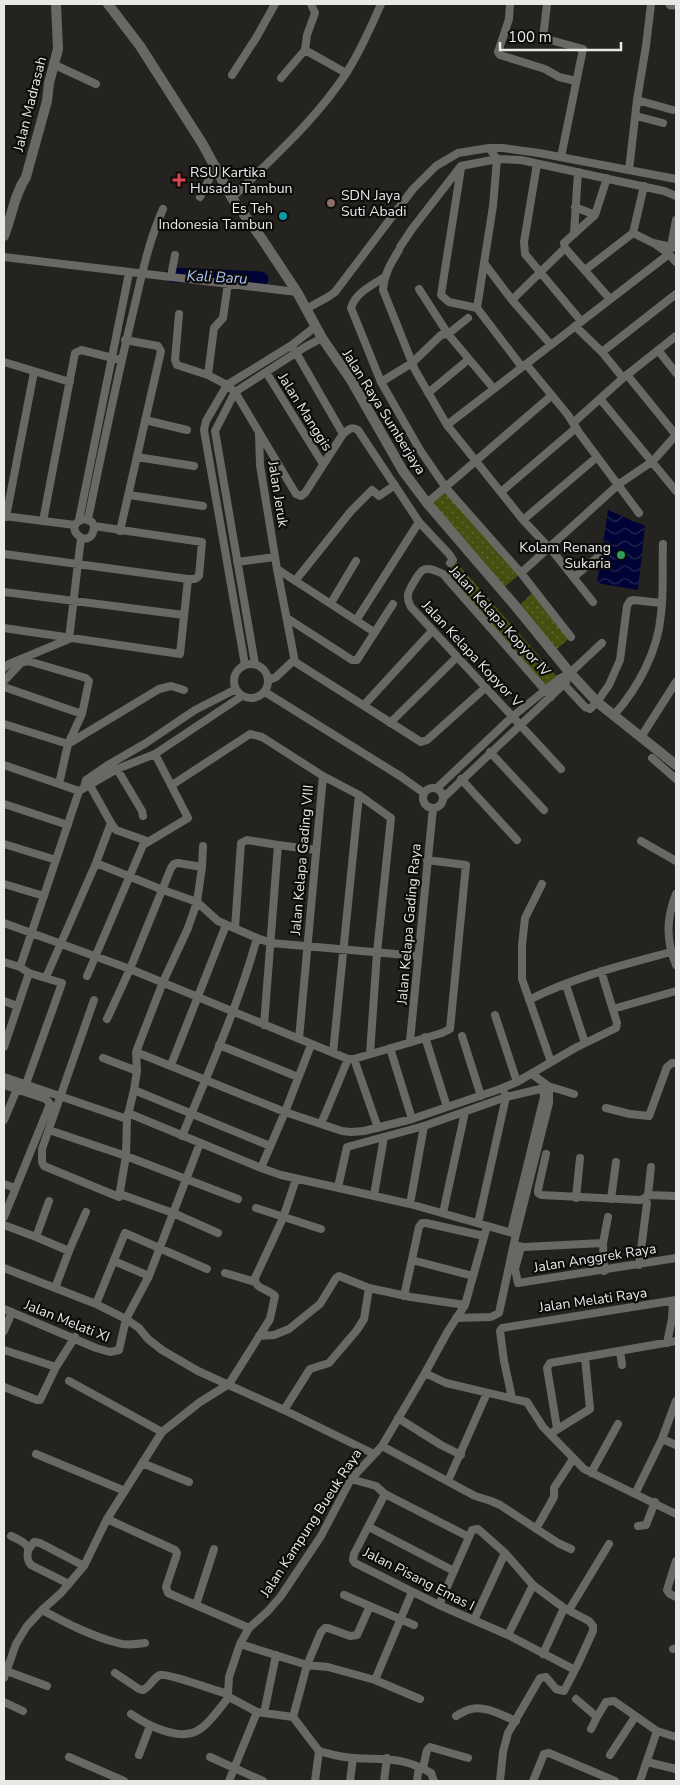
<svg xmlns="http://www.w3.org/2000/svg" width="680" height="1785" font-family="'Nunito Sans',sans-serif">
<defs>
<pattern id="grass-dots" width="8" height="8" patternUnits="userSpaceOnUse" patternTransform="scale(1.25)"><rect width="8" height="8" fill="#454f0f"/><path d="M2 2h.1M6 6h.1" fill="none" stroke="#606832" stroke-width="1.8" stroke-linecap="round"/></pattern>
<pattern id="water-waves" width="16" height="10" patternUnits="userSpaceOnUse" patternTransform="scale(1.25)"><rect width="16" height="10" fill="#000335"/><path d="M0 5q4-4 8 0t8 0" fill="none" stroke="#252852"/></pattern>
</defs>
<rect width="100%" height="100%" fill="#242320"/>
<path fill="url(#grass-dots)" d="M 446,488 L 521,573 L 501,590 L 427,503 Z
M 456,562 L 559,679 L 545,690 L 443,574 Z
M 534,591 L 571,637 L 553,652 L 517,608 Z"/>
<path fill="url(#water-waves)" d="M 608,510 L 645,526 L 638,590 L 597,583 Z"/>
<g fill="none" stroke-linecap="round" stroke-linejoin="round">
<path stroke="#000335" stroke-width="15" d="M 173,275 L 261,279"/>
<path stroke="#696864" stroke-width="8" d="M 510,4 L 509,19 L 498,52 L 500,55 L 545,69 L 559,77 L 576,81
M 547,4 L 543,38 L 583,49 L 561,157
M 305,50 L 346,73
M 55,65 L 96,84
M 232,75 L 256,38 L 275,4
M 281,78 L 305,50 L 307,35 L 315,13 L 311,4
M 637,100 L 673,110
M 636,116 L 663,123
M 537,164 L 524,242 L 525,254 L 581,321
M 461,168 L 441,295 L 449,302 L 477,308 L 522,367
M 629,170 L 637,100 L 646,46 L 651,4
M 607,178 L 595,215 L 564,243 L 565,248 L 610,299
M 200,197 L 216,166
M 232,198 C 272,158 316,120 347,72 C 361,50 371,27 381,4
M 575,207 L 595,215
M 633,233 L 653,243 L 676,248
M 574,234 L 578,172
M 655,244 L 669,254 L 676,262
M 671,246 L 676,220
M 400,247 L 412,229 L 461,166 L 497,159 L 521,160 L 664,191 L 676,196
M 399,250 C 391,263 384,274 383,290 L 415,370 L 447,425 L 523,520 L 554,553 L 593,602
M 4,257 L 297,292
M 484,263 L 512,300 L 551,345
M 585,270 L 633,233 L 644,186
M 171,276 L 175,255
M 385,277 C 372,285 355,293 351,308 L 381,382 L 420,450 L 446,488 L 521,573 L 571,637
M 419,289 L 448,334 L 468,318
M 512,300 L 565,248
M 477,308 L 493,206 L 497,159 L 489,148
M 306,309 L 328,297 L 335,292 L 413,189 L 436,166 L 458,153 L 489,148 L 503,148 L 539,153 L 676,179
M 179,314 L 175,360 L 177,365 L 208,375 L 227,385 L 235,392 L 296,494 L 301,496 L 305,493 L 343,434 C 349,429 352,426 358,430 L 419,522 L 449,554 L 453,560 L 450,563
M 575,326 L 602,352 L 623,378
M 294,349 L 343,434
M 658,350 L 676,373
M 602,352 L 676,294
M 4,362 L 70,382
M 526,364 L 568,415 L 580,434 L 639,513
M 266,372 L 323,464
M 208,375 L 214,328 L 223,318 L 228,283
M 381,382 L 412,363 L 441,335 L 448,334 L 494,389
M 428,393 L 469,359
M 601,400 L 676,491
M 145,420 L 187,430
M 573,423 L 623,378 L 676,336
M 447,425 L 669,254
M 259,434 L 260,465 L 277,569 L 295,662 L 421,742 L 427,740 L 485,688
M 137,457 L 194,466
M 501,492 L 576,428
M 129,495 L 203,506
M 427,503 L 551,396
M 4,516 L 75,525
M 6,517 L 34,372
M 88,519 C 103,446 118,373 136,300 C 143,269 150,238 163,209
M 79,520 L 129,273
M 523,520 L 597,457
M 43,521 L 75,353 L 81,350 L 117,359
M 120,531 L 161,351 L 158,346 L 125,340
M 4,554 L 188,579 L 195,579 L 199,576 L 202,542 L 94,526 L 92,522 C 88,520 85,518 81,520 C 61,529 93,553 94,526
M 237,562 L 275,557
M 277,569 L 374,632
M 521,573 L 619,484 L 653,461 L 676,435 L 628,376
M 574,577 L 600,555
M 295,581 L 351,511 L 372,490 L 379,496 L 395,485
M 4,592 L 184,615
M 331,603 L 356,561
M 287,618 L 352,660 L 357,660 L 393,604
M 357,619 L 419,522
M 4,628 L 180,654 L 188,579
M234 681a17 17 0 1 1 34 0a17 17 0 1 1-34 0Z
M 255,664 L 215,431 L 235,392 L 305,347 L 322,338
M 245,665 L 204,430 L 206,421 L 227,385 L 292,345 L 315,327
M 4,668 L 9,664 L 69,639 L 81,538
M 559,679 L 585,707 L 590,709 L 597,702 L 609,685 L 620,660 L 627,606 L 630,601 L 634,600 L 661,603
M 269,680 L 276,677 L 294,660
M 4,681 L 21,663 L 28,661 L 86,678 L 89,681 L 82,714 L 68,744 L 59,784
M 4,687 L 82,714
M 265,692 L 400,776 L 424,793
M 551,697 L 443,574 C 437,571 429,567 423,570 C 419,572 408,591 408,595 C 407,600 409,603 411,607 L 561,769
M 364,705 L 432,631
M 614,715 C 638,688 658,651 661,614 C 664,591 662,568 663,544
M 390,723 L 457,657
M 4,724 L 68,744 L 159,689 L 171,686 L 184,690
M 641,737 L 676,682
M 490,752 L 544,810
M 652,758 L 676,779
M 4,765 L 79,791
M 117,769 L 142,811 L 143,816
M 461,779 L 517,840
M 88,782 L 111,823 L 116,830 L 147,841
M 172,785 L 250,734 L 262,737 L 323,776 L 359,795 L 391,818 L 377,952 L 370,1054
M 84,787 L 86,780 L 108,765 L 146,743 L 195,710 L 236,689
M423 798a10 10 0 1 1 20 0a10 10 0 1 1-20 0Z
M 437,788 L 512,717 L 559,679 L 570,673 L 602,643
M 444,797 L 566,682
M 4,804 L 68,825
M 641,841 L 676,861
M 4,844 L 56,860
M 96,863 L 163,890 L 197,902 L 218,921 L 257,938 L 271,943 L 418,956
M 4,884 L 44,896
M 542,884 L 525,918 L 522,945 L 522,979 L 551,1062
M 676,894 C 666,919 666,940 676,965
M 4,923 L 130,969 L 348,1059 L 354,1059 L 442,1033 L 450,1029 L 466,865 L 427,860
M 235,928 L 241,843 L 247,840 L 278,845
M 4,962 L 20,967 L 29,973 L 62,983 L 26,1084
M 20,967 L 79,791 L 117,769 L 155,754 L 242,696
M 47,975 L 96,863 L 111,823
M 87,976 L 143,845 L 188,818 L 155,754
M 566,985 L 585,1043
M 94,1000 L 42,1149 L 42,1162 L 44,1166 L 119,1197 L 126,1156 L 127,1119 L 134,1090 L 137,1071 L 136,1052 L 163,982 L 188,928 L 197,902 L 202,867 L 203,846
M 529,1000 C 574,977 623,965 671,952
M 4,1001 L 17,1006
M 613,1009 L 676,991
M 495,1015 L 517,1082
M 107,1019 L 130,969 L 171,868 L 174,864 L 178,863 L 202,867
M 264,1025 L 278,845 L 316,850
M 462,1036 L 481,1096
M 425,1037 L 447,1107
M 299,1039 L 323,776
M 410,1041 L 433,808
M 219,1045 L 298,1077
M 4,1047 L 29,973
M 390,1048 L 412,1119
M 136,1052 L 285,1112 L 342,1131 L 351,1132 L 364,1131 L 412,1119 L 500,1089 L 517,1082 L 575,1048 L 616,1028 L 617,1023 L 601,971
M 333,1053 L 359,795
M 103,1058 L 137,1071
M 354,1059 L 378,1128
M 171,1065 L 226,925
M 532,1074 L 548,1086 L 574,1094
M 4,1077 L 127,1119
M 4,1085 L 46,1099 L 50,1104 L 4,1217
M 134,1090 L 270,1146
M 606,1108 L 630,1114 L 649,1116 L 667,1067 L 672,1063 L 676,1063
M 128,1113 L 261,1168 L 281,1175 L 410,1204 L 516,1234
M 4,1120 L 17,1089
M 321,1124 L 348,1059
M 49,1130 L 126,1156 L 238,1199
M 182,1136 C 209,1071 238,1006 257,938
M 546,1154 L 538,1190 L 538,1193 L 541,1195 L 640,1200 L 643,1199 L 648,1195 L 676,1196
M 261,1168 L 285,1112 L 311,1045
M 4,1184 L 15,1188
M 338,1187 L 347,1147 L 424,1126 L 506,1097 L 540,1089 L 543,1090 L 544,1097 L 511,1232
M 120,1194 L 173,1213 L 218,1233
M 374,1195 L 384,1137
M 648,1195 L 651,1167
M 576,1198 L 580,1158
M 611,1199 L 616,1162
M 410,1204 L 424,1126
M 256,1208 L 321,1229
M 443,1213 L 465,1112
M 478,1223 L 506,1097 L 505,1094
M 4,1225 L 36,1237 L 69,1251
M 36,1237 L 49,1201
M 518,1246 L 524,1247 L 603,1243
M 521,1247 L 515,1269 L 518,1283 L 676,1258
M 412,1260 L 473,1276
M 114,1261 L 149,1276
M 639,1265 L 647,1203
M 4,1268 L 96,1304 L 126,1319 L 139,1328 L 148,1339 L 162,1350 L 198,1371 L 284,1410 L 374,1454
M 604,1271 L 603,1243 L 608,1217
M 225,1273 L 255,1282
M 55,1288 L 69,1251 L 86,1212
M 404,1296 L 419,1227 L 422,1223 L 426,1223 L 484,1236
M 96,1304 L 125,1233 L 207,1269
M 4,1309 L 96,1348 L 110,1352 L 119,1350 L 126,1319 L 149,1276 L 200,1143
M 456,1318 L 491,1317 L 499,1313 L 516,1234 L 549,1103 L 549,1087
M 4,1331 L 12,1312
M 259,1336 L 274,1335 L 289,1329 L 320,1304 L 336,1278 L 339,1276 L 369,1288 L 411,1297 L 465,1305
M 667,1343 L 672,1319 L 673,1301
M 4,1350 L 56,1367
M 620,1351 L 622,1365
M 425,1373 L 446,1383 L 527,1402 L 543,1427 L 584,1469 L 676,1514
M 69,1381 L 162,1432
M 4,1387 L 37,1400 L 40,1400 L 56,1367 L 75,1337
M 512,1398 L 504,1361 L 500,1331 L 502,1328 L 676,1300
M 284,1410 L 310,1369 L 329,1363 L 357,1330 L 364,1319 L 369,1288
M 398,1418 L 441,1445 L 461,1455
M 557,1428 L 547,1368 L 550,1363 L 676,1341
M 553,1432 L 590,1409 L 585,1358
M 662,1439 L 676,1445
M 382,1446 L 475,1496 L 491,1501 L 500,1505 L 558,1543 L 571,1549
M 36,1454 L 125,1491
M 142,1463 L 189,1482
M 591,1473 L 618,1424
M 351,1479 L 376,1486 L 385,1494 L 354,1554 L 353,1560 L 355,1563 L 439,1605 L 508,1635 L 575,1670
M 448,1481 L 487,1393
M 385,1494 L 469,1537
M 635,1494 L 662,1439 L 676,1401
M 107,1519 L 175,1550 L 177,1553 L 176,1557 L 166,1587 L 168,1593 L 249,1628
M 638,1526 L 646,1525 L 655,1502
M 369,1527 L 454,1571
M 536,1529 L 554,1497 L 554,1488 L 573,1459
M 11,1536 C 41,1549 20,1551 31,1565 L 69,1584
M 29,1549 L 34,1542 L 40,1543 L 84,1566
M 676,1561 L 667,1590 L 670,1594 L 676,1597
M 344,1595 L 414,1625
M 196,1605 L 214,1549
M 439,1605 L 469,1537 L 472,1530 L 478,1529 L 505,1553 L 533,1585 L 564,1608 L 589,1621 L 593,1626 L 593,1631 L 577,1666 L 564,1691 L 556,1689 L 546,1677 L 540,1678 L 508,1733 L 503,1752 L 500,1781
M 42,1610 C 66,1623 91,1636 118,1643 C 127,1646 136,1644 145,1643
M 569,1610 L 609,1544
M 474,1620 L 505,1553
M 508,1635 L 533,1585
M 240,1644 L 307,1665 L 328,1667 L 375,1680 L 412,1592
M 673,1649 L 676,1648
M 543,1654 L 564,1608
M 4,1670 L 47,1686
M 115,1673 L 139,1689 L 143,1690 C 150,1687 153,1678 160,1675 C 168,1673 216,1691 228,1694 L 229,1697 L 257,1712 L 293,1717 L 319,1751
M 4,1678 L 16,1644 L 27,1626 L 42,1610 L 61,1593 L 84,1566 L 107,1519 L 162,1432 L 200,1402 L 229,1384 L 270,1319 L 275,1296 C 269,1289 254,1289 255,1278 L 283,1218 L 296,1179
M 375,1680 L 420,1699
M 228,1694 L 229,1677 L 240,1644 L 249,1628 L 268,1611 L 281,1596 L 321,1536 L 351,1479 L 382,1446 L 425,1373 L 448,1331 L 465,1305 L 487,1226
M 576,1699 L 597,1717 L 606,1702 L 614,1701 L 657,1731 L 676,1737
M 4,1702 L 23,1711
M 264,1713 L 276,1655
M 131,1714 C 147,1725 181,1743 200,1729 C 210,1723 221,1706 229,1697
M 456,1716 C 461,1713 466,1710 471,1709 C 485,1705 503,1716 516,1721
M 293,1717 L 307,1665 L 321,1632 L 325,1628 L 328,1628 L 350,1636 L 357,1635 L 370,1606
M 591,1729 L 597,1717
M 319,1751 C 330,1754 342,1758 354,1758 C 385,1760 402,1756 431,1773 L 434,1781
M 139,1755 L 150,1726
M 610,1755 L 635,1717
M 69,1757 L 124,1781
M 210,1757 L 263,1781
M 647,1762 L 676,1769
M 423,1768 L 427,1750 L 430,1747 L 468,1758
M 229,1781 L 257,1712
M 315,1781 L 319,1751
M 350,1781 L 353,1758
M 384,1781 L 387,1758
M 417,1781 L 419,1767
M 533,1781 L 544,1754 L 549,1753 L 615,1781
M 640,1781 L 657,1731"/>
<path stroke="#696864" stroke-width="10" d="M 108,4 L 140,46 L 202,143 L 232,198 L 262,239 L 297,292 L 322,338 L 351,380 L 403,471 L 427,503 L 517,608 L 570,673 L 597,702 L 676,765
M 4,236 C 12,216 14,195 26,177 L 47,101 L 49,83 L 58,49 L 56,4"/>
<path stroke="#696864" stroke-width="11" d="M 671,4 L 676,4"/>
</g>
<path fill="#e0444e" stroke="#0d0c0b" stroke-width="2" d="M176.5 172.5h5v5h5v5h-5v5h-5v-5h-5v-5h5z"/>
<circle fill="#8d6e63" stroke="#0d0c0b" stroke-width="2" cx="331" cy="203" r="5"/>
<circle fill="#0f9aa8" stroke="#0d0c0b" stroke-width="2" cx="283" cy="216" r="5"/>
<circle fill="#2e9e5b" stroke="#0d0c0b" stroke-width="2" cx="621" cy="555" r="5"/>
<g text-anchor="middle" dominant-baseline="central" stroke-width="4.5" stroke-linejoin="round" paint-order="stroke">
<g font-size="14" fill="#e9e8e6" stroke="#0d0c0b">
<text transform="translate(30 104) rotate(-76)">Jalan Madrasah</text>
<text transform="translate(305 412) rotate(58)">Jalan Manggis</text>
<text transform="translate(384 412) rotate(58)">Jalan Raya Sumberjaya</text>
<text transform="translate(278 494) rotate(81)">Jalan Jeruk</text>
<text transform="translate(500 621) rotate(48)">Jalan Kelapa Kopyor IV</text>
<text transform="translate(472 654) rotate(47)">Jalan Kelapa Kopyor V</text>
<text transform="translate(302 860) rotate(-85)">Jalan Kelapa Gading VIII</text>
<text transform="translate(409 924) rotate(-85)">Jalan Kelapa Gading Raya</text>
<text transform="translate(595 1258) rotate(-9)">Jalan Anggrek Raya</text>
<text transform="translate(593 1300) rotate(-8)">Jalan Melati Raya</text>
<text transform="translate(67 1321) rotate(22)">Jalan Melati XI</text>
<text transform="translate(311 1523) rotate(-57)">Jalan Kampung Bueuk Raya</text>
<text transform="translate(419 1579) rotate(27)">Jalan Pisang Emas I</text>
</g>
<g font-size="14" fill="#e9e8e6" stroke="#0d0c0b" text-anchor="start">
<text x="190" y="172">RSU Kartika<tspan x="190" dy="16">Husada Tambun</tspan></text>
<text x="341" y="195">SDN Jaya<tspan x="341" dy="16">Suti Abadi</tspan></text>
<text x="273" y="208" text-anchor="end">Es Teh<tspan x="273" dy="16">Indonesia Tambun</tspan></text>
<text x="611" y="547" text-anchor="end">Kolam Renang<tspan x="611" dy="16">Sukaria</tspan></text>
</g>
<g font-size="15" font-style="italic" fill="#a8c6f8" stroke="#0d0c0b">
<text transform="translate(217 277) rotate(3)">Kali Baru</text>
</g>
</g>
<rect width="680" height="1785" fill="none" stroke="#e9e8e6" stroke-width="10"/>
<path d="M500 42v8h121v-8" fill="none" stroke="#e9e8e6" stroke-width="2.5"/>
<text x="508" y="42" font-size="15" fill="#e9e8e6" stroke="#0d0c0b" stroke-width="4" paint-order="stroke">100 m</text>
</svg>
